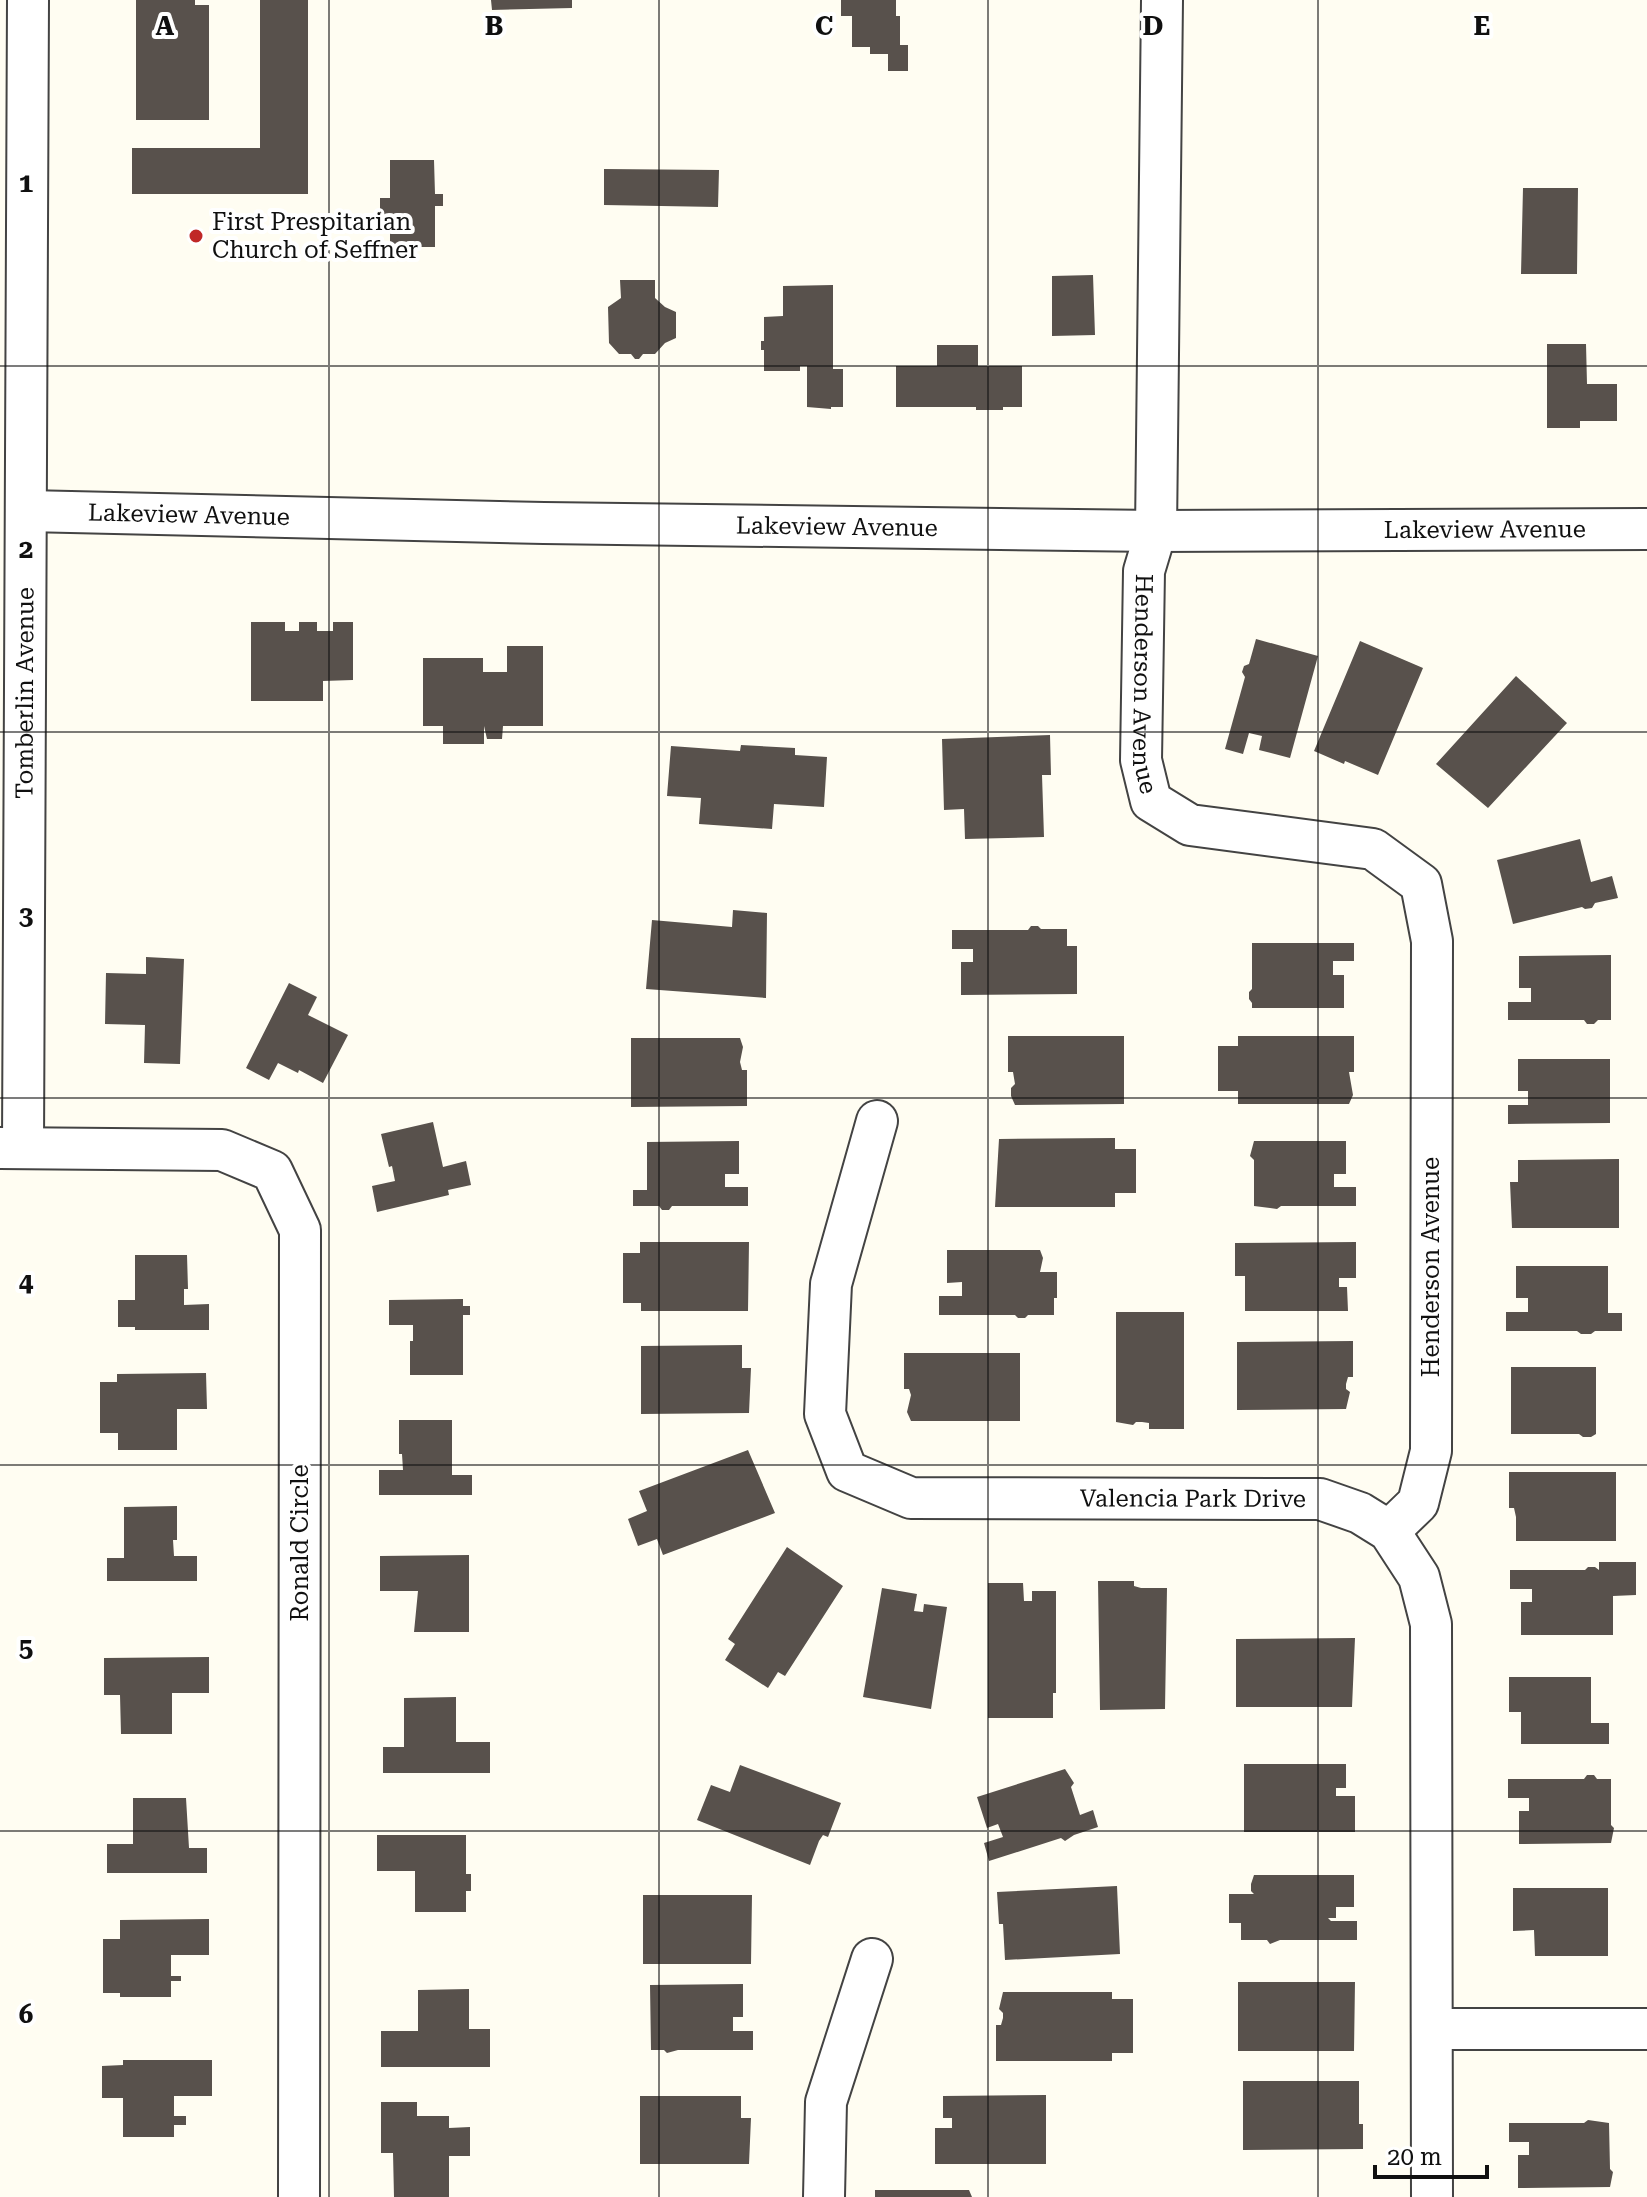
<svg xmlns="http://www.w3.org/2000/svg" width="1647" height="2197" font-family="'Roboto Serif',serif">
<rect width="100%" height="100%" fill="#fffdf2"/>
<path fill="#58514c" d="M 136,0 L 195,0 L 195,5 L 209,5 L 209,120 L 136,120 Z
M 260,0 L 308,0 L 308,194 L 132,194 L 132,148 L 260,148 Z
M 491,0 L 572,0 L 572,8 L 492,10 Z
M 841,0 L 896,0 L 896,16 L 900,16 L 900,45 L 908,45 L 908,71 L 888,71 L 888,54 L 870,54 L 870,47 L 852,47 L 852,16 L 841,16 Z
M 390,160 L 434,160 L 435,194 L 443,194 L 443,206 L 435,206 L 435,247 L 390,247 L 390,218 L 380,218 L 380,198 L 390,198 Z
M 604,169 L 719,170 L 718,207 L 604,205 Z
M 1523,188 L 1578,188 L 1577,274 L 1521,274 Z
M 1093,275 L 1095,335 L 1052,336 L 1052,276 Z
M 620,280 L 655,280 L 655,298 L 665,307 L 676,312 L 676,338 L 665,343 L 655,354 L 643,354 L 639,359 L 635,359 L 631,354 L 619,354 L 609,343 L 608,307 L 621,298 Z
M 833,285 L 833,369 L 843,369 L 843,407 L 831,407 L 831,409 L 807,407 L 807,366 L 800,366 L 800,371 L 764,371 L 764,350 L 761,350 L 761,341 L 764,341 L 764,317 L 783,316 L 783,286 Z
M 1547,344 L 1586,344 L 1587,384 L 1617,384 L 1617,421 L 1580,421 L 1580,428 L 1547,428 Z
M 937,345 L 978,345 L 978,366 L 1022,366 L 1022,407 L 1003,407 L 1003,410 L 976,410 L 976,407 L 896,407 L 896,366 L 937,366 Z
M 251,622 L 285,622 L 285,631 L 299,631 L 299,622 L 317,622 L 317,631 L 333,631 L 333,622 L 353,622 L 353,680 L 323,681 L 323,701 L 251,701 Z
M 1256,639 L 1318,656 L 1290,758 L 1259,750 L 1262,736 L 1249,733 L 1243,754 L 1225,749 L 1245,677 L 1242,672 L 1244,666 L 1249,664 Z
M 1360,641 L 1423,668 L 1378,775 L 1345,761 L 1344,764 L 1314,751 Z
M 507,646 L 543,646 L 543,726 L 503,726 L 502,739 L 487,739 L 484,726 L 484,744 L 443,744 L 443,726 L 423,726 L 423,658 L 483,658 L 483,672 L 507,672 Z
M 1516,676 L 1567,723 L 1488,808 L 1436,764 Z
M 1050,735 L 1051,775 L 1042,775 L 1044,837 L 965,839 L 964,809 L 944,810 L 942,739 Z
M 741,745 L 795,748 L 795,755 L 827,757 L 824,807 L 774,804 L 772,829 L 699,824 L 701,798 L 667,796 L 671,746 L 740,751 Z
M 1580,839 L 1591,882 L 1612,876 L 1618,898 L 1595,903 L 1592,908 L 1585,909 L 1582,907 L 1513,924 L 1497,860 Z
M 733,910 L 767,913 L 766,998 L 646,989 L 652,920 L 732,927 Z
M 1031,926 L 1038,926 L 1041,929 L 1067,929 L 1067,946 L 1077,946 L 1077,994 L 961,995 L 961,962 L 973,962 L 973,949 L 952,949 L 952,930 L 1028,930 Z
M 1252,943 L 1354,943 L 1354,961 L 1333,961 L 1333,975 L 1344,975 L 1344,1008 L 1252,1008 L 1252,1003 L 1249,999 L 1249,992 L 1252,989 Z
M 1611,955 L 1611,1020 L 1598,1020 L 1594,1024 L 1587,1024 L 1584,1020 L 1508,1020 L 1508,1002 L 1531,1002 L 1531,988 L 1519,988 L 1519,956 Z
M 146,957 L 184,959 L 180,1064 L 144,1063 L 145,1025 L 105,1024 L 106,973 L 146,974 Z
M 289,983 L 317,997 L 308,1015 L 348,1035 L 323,1083 L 299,1070 L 298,1073 L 278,1063 L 269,1080 L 246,1068 Z
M 1008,1036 L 1124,1036 L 1124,1104 L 1015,1105 L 1011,1096 L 1011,1088 L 1015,1084 L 1013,1072 L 1008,1072 Z
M 1238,1036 L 1354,1036 L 1354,1072 L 1349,1072 L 1353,1095 L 1349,1104 L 1238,1104 L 1238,1091 L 1218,1091 L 1218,1046 L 1238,1046 Z
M 631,1038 L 740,1038 L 743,1047 L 740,1062 L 742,1070 L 747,1070 L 747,1106 L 631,1107 Z
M 1518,1059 L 1610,1059 L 1610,1123 L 1508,1124 L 1508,1105 L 1528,1105 L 1528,1091 L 1518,1091 Z
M 433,1122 L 443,1167 L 466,1161 L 471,1185 L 448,1190 L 449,1195 L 377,1212 L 372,1186 L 395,1181 L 392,1166 L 389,1167 L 381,1134 Z
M 1115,1138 L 1115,1149 L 1136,1149 L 1136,1193 L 1115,1193 L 1115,1207 L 995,1207 L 999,1139 Z
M 739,1141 L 739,1174 L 725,1174 L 725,1187 L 748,1187 L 748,1206 L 672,1206 L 669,1210 L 662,1210 L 659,1206 L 633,1206 L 633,1190 L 647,1190 L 647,1142 Z
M 1254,1141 L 1346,1141 L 1346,1174 L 1334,1174 L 1334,1187 L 1356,1187 L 1356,1206 L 1281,1206 L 1277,1209 L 1254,1206 L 1254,1160 L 1250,1156 Z
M 1619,1159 L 1619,1228 L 1512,1228 L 1510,1182 L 1518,1182 L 1518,1160 Z
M 640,1242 L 749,1242 L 748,1311 L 641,1311 L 641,1303 L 623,1303 L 623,1253 L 640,1253 Z
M 1356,1242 L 1356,1278 L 1339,1278 L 1339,1287 L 1347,1287 L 1348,1311 L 1245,1311 L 1245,1276 L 1235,1276 L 1235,1243 Z
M 947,1250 L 1040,1250 L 1043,1258 L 1040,1272 L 1057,1272 L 1057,1298 L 1054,1298 L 1054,1315 L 1028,1315 L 1025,1318 L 1018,1318 L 1015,1315 L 939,1315 L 939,1296 L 962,1296 L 962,1282 L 947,1283 Z
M 135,1255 L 187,1255 L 188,1289 L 184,1289 L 184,1305 L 209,1304 L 209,1330 L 135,1330 L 135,1327 L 118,1327 L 118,1300 L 135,1300 Z
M 1516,1266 L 1608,1266 L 1608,1313 L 1622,1313 L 1622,1331 L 1595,1331 L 1591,1334 L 1581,1334 L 1577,1331 L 1506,1331 L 1506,1312 L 1528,1312 L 1528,1298 L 1516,1298 Z
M 463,1299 L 463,1306 L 470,1306 L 470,1315 L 463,1315 L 463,1375 L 410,1375 L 410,1341 L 413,1341 L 413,1325 L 389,1325 L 389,1300 Z
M 1116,1312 L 1184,1312 L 1184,1429 L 1149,1429 L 1149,1423 L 1142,1422 L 1136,1422 L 1133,1425 L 1116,1422 Z
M 1353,1341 L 1353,1377 L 1348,1377 L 1346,1384 L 1346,1389 L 1350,1392 L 1346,1409 L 1237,1410 L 1237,1342 Z
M 742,1345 L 742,1368 L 751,1368 L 749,1413 L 641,1414 L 641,1346 Z
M 904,1353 L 1020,1353 L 1020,1421 L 911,1421 L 907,1412 L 911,1395 L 909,1389 L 904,1389 Z
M 1511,1367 L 1596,1367 L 1596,1434 L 1591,1437 L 1583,1437 L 1579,1434 L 1511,1434 Z
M 206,1373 L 207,1409 L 177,1409 L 177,1450 L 118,1450 L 118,1433 L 100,1433 L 100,1382 L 117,1382 L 117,1374 Z
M 399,1420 L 452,1420 L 452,1475 L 472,1475 L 472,1495 L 379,1495 L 379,1470 L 403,1470 L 402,1454 L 399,1454 Z
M 748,1450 L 775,1513 L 663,1555 L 657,1539 L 638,1546 L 628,1519 L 647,1511 L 639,1491 Z
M 1509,1472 L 1616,1472 L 1616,1541 L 1516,1541 L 1516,1517 L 1514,1508 L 1509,1508 Z
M 177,1506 L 177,1540 L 173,1540 L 174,1556 L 197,1556 L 197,1581 L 107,1581 L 107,1558 L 124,1558 L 124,1507 Z
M 787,1547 L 843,1586 L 785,1676 L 778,1672 L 768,1688 L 725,1660 L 735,1644 L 728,1639 Z
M 469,1555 L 469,1632 L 414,1632 L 418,1591 L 380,1591 L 380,1556 Z
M 1599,1562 L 1636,1562 L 1636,1595 L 1613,1596 L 1613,1635 L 1521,1635 L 1521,1602 L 1532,1602 L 1532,1589 L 1510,1589 L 1510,1570 L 1585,1570 L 1588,1567 L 1595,1567 L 1599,1570 Z
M 1098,1581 L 1134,1581 L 1134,1586 L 1141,1588 L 1167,1588 L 1165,1709 L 1100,1710 Z
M 988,1583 L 1023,1583 L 1024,1601 L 1032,1601 L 1032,1591 L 1056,1591 L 1056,1693 L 1053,1693 L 1053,1718 L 988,1718 Z
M 882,1588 L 917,1594 L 914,1611 L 923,1612 L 924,1604 L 947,1607 L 931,1709 L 863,1697 Z
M 1355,1638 L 1352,1707 L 1236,1707 L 1236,1639 Z
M 209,1657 L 209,1693 L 172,1693 L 172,1734 L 121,1734 L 120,1695 L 104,1695 L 104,1658 Z
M 1509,1677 L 1591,1677 L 1591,1723 L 1609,1723 L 1609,1744 L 1521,1744 L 1521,1712 L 1509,1712 Z
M 456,1697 L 456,1742 L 490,1742 L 490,1773 L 383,1773 L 383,1747 L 404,1747 L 404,1698 Z
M 1244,1764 L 1346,1764 L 1346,1788 L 1336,1788 L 1336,1796 L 1355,1796 L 1355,1832 L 1244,1832 Z
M 740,1765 L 841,1803 L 828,1837 L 823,1835 L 819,1841 L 810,1865 L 697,1820 L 711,1785 L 730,1792 Z
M 1065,1769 L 1074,1783 L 1071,1787 L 1080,1815 L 1093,1810 L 1098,1827 L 1074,1835 L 1065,1841 L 1061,1838 L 989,1861 L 984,1843 L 1003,1837 L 998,1824 L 987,1828 L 977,1797 Z
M 1587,1775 L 1594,1775 L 1597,1779 L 1611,1779 L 1611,1825 L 1614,1828 L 1611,1843 L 1519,1844 L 1519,1811 L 1529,1811 L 1529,1798 L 1508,1798 L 1508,1779 L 1584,1779 Z
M 133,1798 L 186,1798 L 189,1848 L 207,1848 L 207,1873 L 107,1873 L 107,1844 L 133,1844 Z
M 377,1835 L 466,1835 L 466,1874 L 471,1874 L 471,1891 L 466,1891 L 466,1912 L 415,1912 L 415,1871 L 377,1871 Z
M 1254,1875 L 1354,1875 L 1354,1907 L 1336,1907 L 1336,1918 L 1328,1918 L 1331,1921 L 1357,1921 L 1357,1940 L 1280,1940 L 1270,1944 L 1267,1940 L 1241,1940 L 1241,1923 L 1229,1923 L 1229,1894 L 1254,1894 L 1251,1891 L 1251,1884 Z
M 1117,1886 L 1120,1954 L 1005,1960 L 1003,1924 L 999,1924 L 997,1892 Z
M 1513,1888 L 1608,1888 L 1608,1956 L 1535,1956 L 1534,1930 L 1513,1931 Z
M 643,1895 L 752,1895 L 751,1964 L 643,1964 Z
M 209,1919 L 209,1955 L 171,1955 L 171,1976 L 181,1976 L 181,1981 L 171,1981 L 171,1997 L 120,1997 L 120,1993 L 103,1993 L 103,1939 L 120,1939 L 120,1920 Z
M 1238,1982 L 1355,1982 L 1354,2051 L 1238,2051 Z
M 743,1984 L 743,2017 L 733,2017 L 733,2031 L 753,2031 L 753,2050 L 678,2050 L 667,2053 L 664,2050 L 651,2050 L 650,1985 Z
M 469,1989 L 469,2029 L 490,2029 L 490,2067 L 381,2067 L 381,2031 L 418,2031 L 418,1990 Z
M 1003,1992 L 1112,1992 L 1112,1999 L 1133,1999 L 1133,2053 L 1112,2053 L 1112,2061 L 996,2061 L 996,2025 L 1001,2025 L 1003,2018 L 1003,2013 L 999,2009 Z
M 123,2060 L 212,2060 L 212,2096 L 174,2096 L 174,2116 L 186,2116 L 186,2125 L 174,2125 L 174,2137 L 123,2137 L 123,2098 L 102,2098 L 102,2066 L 123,2065 Z
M 1243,2081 L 1359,2081 L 1359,2124 L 1363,2124 L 1363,2149 L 1243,2150 Z
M 1046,2095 L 1046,2164 L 935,2164 L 935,2128 L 952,2128 L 952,2118 L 943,2118 L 943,2096 Z
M 640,2096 L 741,2096 L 741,2118 L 751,2118 L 749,2164 L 640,2164 Z
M 381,2102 L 417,2102 L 417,2116 L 449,2116 L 449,2128 L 470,2127 L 470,2156 L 449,2156 L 449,2197 L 394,2197 L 393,2153 L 381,2153 Z
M 1588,2120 L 1609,2123 L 1610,2169 L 1613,2172 L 1610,2187 L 1518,2188 L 1518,2155 L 1529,2155 L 1529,2142 L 1509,2142 L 1509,2123 L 1584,2123 Z
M 875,2190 L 969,2190 L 972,2197 L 875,2197 Z"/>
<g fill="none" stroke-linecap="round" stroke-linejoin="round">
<defs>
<g id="minor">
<path id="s1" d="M 1162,0 L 1156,531 L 1144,571 L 1141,760 L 1151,801 L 1190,825 L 1373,849 L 1421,884 L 1432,941 L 1431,1451 L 1418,1503 L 1389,1531"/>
<path id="s2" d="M 27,511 L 544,523 L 1156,531 L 1647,529"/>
<path id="s3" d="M 877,1121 L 831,1284 L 825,1414 L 847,1471 L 911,1498 L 1320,1499 L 1360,1513 L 1389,1531 L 1419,1577 L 1431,1624 L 1432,2197"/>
<path id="s4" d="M 23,1147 L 28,0"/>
<path d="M 0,1148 L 222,1150 L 272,1171 L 300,1230 L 299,2197"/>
<path d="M 1432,2029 L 1647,2029"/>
<path d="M 824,2197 L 826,2102 L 872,1959"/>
</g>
</defs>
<use href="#minor" stroke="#434343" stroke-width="44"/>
<use href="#minor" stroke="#fff" stroke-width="40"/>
</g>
<path fill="none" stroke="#101010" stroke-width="2" stroke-opacity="0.55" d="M 329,0 L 329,2197M 659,0 L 659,2197M 988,0 L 988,2197M 1318,0 L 1318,2197M 0,366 L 1647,366M 0,732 L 1647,732M 0,1098 L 1647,1098M 0,1465 L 1647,1465M 0,1831 L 1647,1831"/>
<circle fill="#c02827" stroke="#fff" stroke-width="3" cx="196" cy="236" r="8"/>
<g text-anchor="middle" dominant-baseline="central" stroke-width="8" stroke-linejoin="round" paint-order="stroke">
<g font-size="24" fill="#101010" stroke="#fff" text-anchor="start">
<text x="212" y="222">First Prespitarian<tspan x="212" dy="28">Church of Seffner</tspan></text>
</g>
<g font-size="24" fill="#101010" stroke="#fff">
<text stroke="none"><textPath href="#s2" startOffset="162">Lakeview Avenue</textPath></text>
<text stroke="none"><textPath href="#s2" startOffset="810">Lakeview Avenue</textPath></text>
<text stroke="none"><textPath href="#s2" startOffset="1458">Lakeview Avenue</textPath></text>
<text stroke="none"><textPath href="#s1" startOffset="686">Henderson Avenue</textPath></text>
<text stroke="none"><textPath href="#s4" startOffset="454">Tomberlin Avenue</textPath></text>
<text transform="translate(1431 1267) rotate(-90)">Henderson Avenue</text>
<text stroke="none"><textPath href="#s3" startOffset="712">Valencia Park Drive</textPath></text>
<text transform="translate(300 1543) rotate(-90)">Ronald Circle</text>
</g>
</g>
<g font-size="26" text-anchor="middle" font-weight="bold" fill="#101010" stroke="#fff" stroke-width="8" stroke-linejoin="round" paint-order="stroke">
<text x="165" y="35">A</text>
<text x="494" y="35">B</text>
<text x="824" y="35">C</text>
<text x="1153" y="35">D</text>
<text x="1482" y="35">E</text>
<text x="26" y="192">1</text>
<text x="26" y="558">2</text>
<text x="26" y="925">3</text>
<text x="26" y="1291">4</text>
<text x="26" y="1657">5</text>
<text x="26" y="2023">6</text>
</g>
<path d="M1375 2165v12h112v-12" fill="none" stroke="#101010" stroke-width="4"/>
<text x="1387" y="2165" font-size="24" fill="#101010" stroke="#ffffff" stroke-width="6" paint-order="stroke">20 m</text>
</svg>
